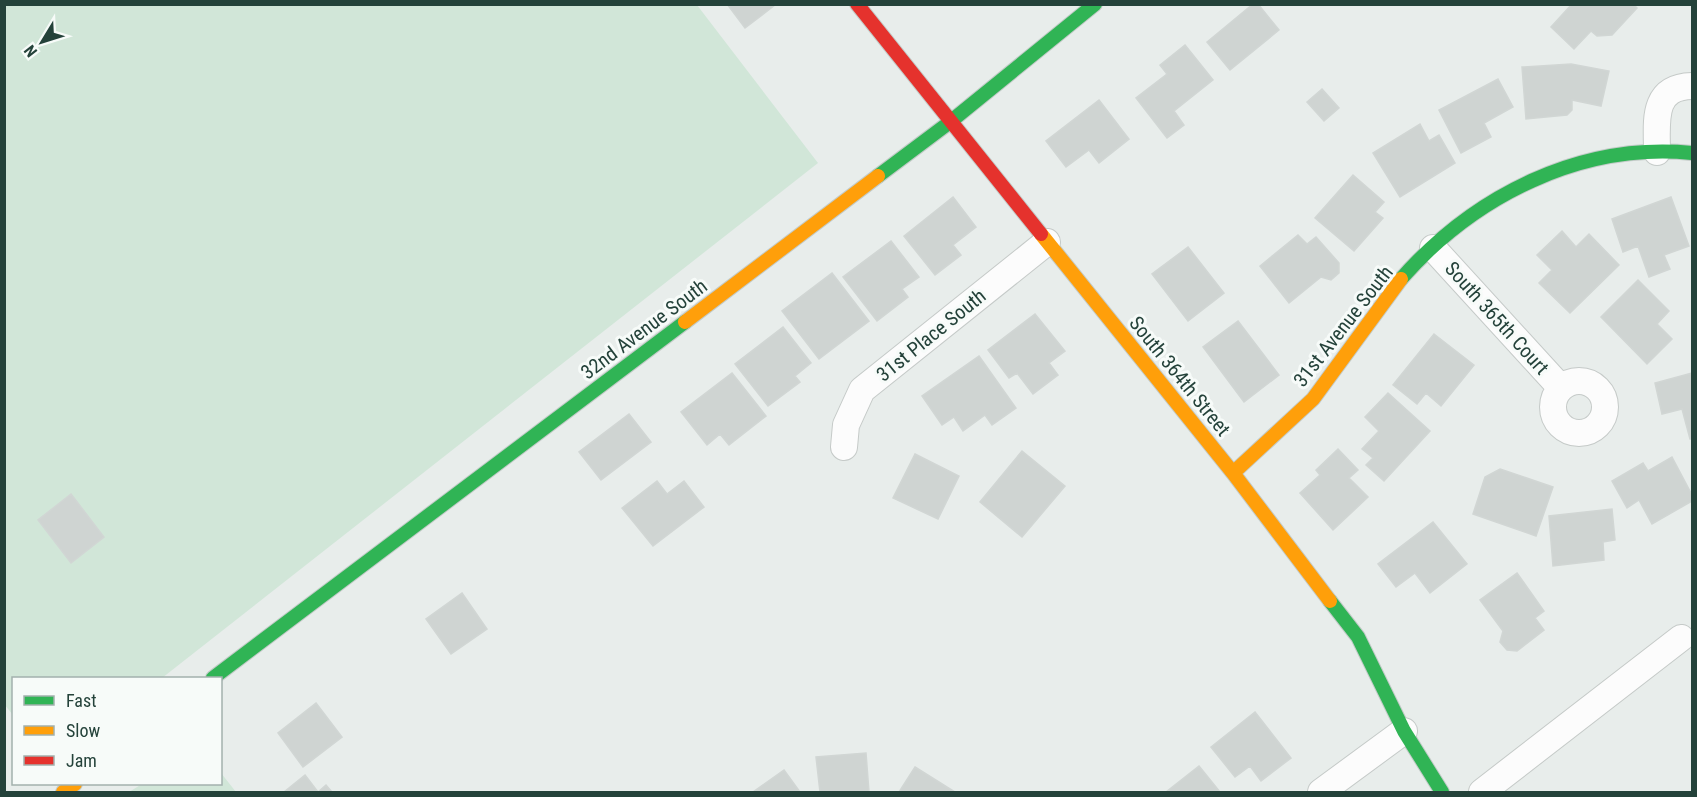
<svg xmlns="http://www.w3.org/2000/svg" width="1697" height="797" font-family="'Roboto Condensed',sans-serif">
<rect width="100%" height="100%" fill="#e8edeb"/>
<path fill="#d1e6d8" d="M 4,5 L 697,5 L 818,163 L 162,678 L 14,678 L 13,715 L 4,704 Z
M 221,773 L 236,792 L 129,792 L 142,784 L 220,784 Z"/>
<path fill="#cfd4d2" stroke="#d1d6d4" stroke-width="1.5" d="M 727,4 L 774,4 L 775,5 L 745,28 Z
M 1253,4 L 1258,4 L 1279,30 L 1230,70 L 1207,42 Z
M 1572,4 L 1633,4 L 1637,8 L 1612,35 L 1597,36 L 1591,31 L 1574,49 L 1551,27 Z
M 1185,45 L 1213,80 L 1174,111 L 1184,125 L 1167,138 L 1136,98 L 1167,74 L 1160,65 Z
M 1571,64 L 1609,71 L 1601,106 L 1572,100 L 1572,110 L 1567,115 L 1526,119 L 1522,67 Z
M 1498,79 L 1513,107 L 1484,123 L 1491,137 L 1461,153 L 1439,110 Z
M 1322,89 L 1339,108 L 1324,121 L 1307,102 Z
M 1099,100 L 1129,139 L 1099,163 L 1089,150 L 1066,167 L 1046,141 Z
M 1420,124 L 1429,141 L 1439,135 L 1455,163 L 1400,197 L 1373,153 Z
M 1353,175 L 1384,202 L 1375,212 L 1383,218 L 1354,251 L 1315,218 Z
M 953,197 L 976,227 L 953,245 L 961,255 L 935,275 L 904,236 Z
M 1671,197 L 1689,246 L 1664,255 L 1670,269 L 1649,277 L 1638,246 L 1623,252 L 1612,219 Z
M 1562,231 L 1576,247 L 1589,234 L 1619,265 L 1570,313 L 1539,283 L 1552,270 L 1537,255 Z
M 1298,235 L 1307,244 L 1316,237 L 1339,263 L 1339,273 L 1331,280 L 1321,277 L 1289,303 L 1260,266 Z
M 891,241 L 919,277 L 902,289 L 908,297 L 877,321 L 843,277 Z
M 1188,247 L 1224,293 L 1188,321 L 1152,274 Z
M 832,273 L 869,321 L 819,359 L 782,311 Z
M 1638,280 L 1669,311 L 1657,324 L 1672,339 L 1647,364 L 1601,317 Z
M 1035,314 L 1065,351 L 1049,363 L 1058,375 L 1033,394 L 1017,373 L 1009,378 L 988,350 Z
M 1238,321 L 1279,375 L 1244,402 L 1203,347 Z
M 783,327 L 811,363 L 795,376 L 800,382 L 768,406 L 735,364 Z
M 1434,334 L 1474,365 L 1441,406 L 1426,393 L 1417,404 L 1393,385 Z
M 979,356 L 1016,408 L 992,425 L 985,415 L 963,431 L 954,417 L 942,425 L 922,396 Z
M 732,373 L 766,416 L 729,445 L 720,434 L 707,445 L 681,412 Z
M 1692,373 L 1692,439 L 1690,439 L 1682,409 L 1662,414 L 1655,383 Z
M 1388,393 L 1430,431 L 1384,481 L 1366,465 L 1373,458 L 1362,449 L 1379,431 L 1365,417 Z
M 629,414 L 651,442 L 601,480 L 579,452 Z
M 1338,449 L 1358,470 L 1349,478 L 1368,497 L 1333,530 L 1300,493 L 1320,475 L 1316,470 Z
M 1022,451 L 1065,486 L 1022,537 L 980,502 Z
M 915,454 L 959,476 L 938,519 L 893,498 Z
M 1672,457 L 1692,495 L 1692,501 L 1652,524 L 1639,500 L 1627,508 L 1612,481 L 1643,463 L 1648,471 Z
M 1500,469 L 1553,487 L 1536,536 L 1473,514 L 1485,477 Z
M 657,481 L 667,494 L 684,481 L 704,507 L 653,546 L 622,508 Z
M 71,494 L 104,537 L 71,563 L 38,520 Z
M 1612,509 L 1615,540 L 1603,542 L 1604,560 L 1553,566 L 1549,516 Z
M 1433,522 L 1467,564 L 1430,593 L 1415,573 L 1396,587 L 1378,564 Z
M 1517,573 L 1544,611 L 1535,618 L 1544,630 L 1517,651 L 1507,650 L 1500,642 L 1503,631 L 1480,600 Z
M 462,593 L 487,629 L 451,654 L 426,619 Z
M 316,703 L 342,737 L 303,767 L 278,733 Z
M 1255,712 L 1291,758 L 1261,781 L 1250,766 L 1235,777 L 1211,747 Z
M 866,753 L 869,792 L 820,792 L 816,757 Z
M 1199,766 L 1220,792 L 1166,792 Z
M 915,767 L 955,792 L 899,792 Z
M 784,770 L 800,792 L 753,792 Z
M 305,775 L 318,792 L 326,785 L 332,792 L 284,792 Z"/>
<g fill="none" stroke-linecap="round" stroke-linejoin="round">
<defs>
<path id="street" d="M 1657,152 C 1657,122 1651,87 1692,86
M 1433,248 L 1561,388
M1553 407a26 26 0 1 1 52 0a26 26 0 1 1-52 0Z
M 844,447 L 846,425 L 862,390 L 1047,242
M 1321,792 L 1404,731
M 1482,792 L 1681,638"/>
<path id="fast" d="M 878,176 L 950,122 L 1095,4
M 1401,279 C 1474,196 1580,142 1692,153
M 1330,601 L 1358,637 L 1404,731 L 1442,792
M 213,678 L 685,322"/>
<path id="slow" d="M 1041,234 L 1233,473 L 1330,601
M 685,322 L 878,176
M 1233,473 L 1313,399 L 1401,279
M 63,792 L 75,784"/>
<path id="jam" d="M 857,4 L 1041,234"/>
</defs>
<use href="#street" stroke="#c5cac8" stroke-width="28"/>
<use href="#fast" stroke="#c3cbc8" stroke-width="16"/>
<use href="#slow" stroke="#c3cbc8" stroke-width="16"/>
<use href="#jam" stroke="#c3cbc8" stroke-width="16"/>
<use href="#street" stroke="#fcfcfc" stroke-width="26"/>
<use href="#fast" stroke="#30b455" stroke-width="14"/>
<use href="#slow" stroke="#ff9f0a" stroke-width="14"/>
<use href="#jam" stroke="#e5322d" stroke-width="14"/>
</g>
<g text-anchor="middle" dominant-baseline="central" stroke-width="6" stroke-linejoin="round" paint-order="stroke">
<g font-size="20" fill="#24423a" stroke="#f7fbf9">
<text transform="translate(1497 318) rotate(48)">South 365th Court</text>
<text transform="translate(1343 326) rotate(-52)">31st Avenue South</text>
<text transform="translate(644 329) rotate(-37)">32nd Avenue South</text>
<text transform="translate(931 335) rotate(-39)">31st Place South</text>
<text transform="translate(1180 376) rotate(51)">South 364th Street</text>
</g>
</g>
<rect width="1697" height="797" fill="none" stroke="#24423a" stroke-width="12"/>
<rect x="12" y="677" width="210" height="108" fill="#f7fbf9" stroke="#a3b1ad" stroke-width="1.5"/>
<rect x="24" y="696" width="30" height="9" fill="#30b455" stroke="#a3b1ad" stroke-width="1.5"/>
<text x="66" y="707" font-size="18" fill="#24423a">Fast</text>
<rect x="24" y="726" width="30" height="9" fill="#ff9f0a" stroke="#a3b1ad" stroke-width="1.5"/>
<text x="66" y="737" font-size="18" fill="#24423a">Slow</text>
<rect x="24" y="756" width="30" height="9" fill="#e5322d" stroke="#a3b1ad" stroke-width="1.5"/>
<text x="66" y="767" font-size="18" fill="#24423a">Jam</text>
<g transform="translate(42 42) rotate(232)" stroke="#f7fbf9" stroke-width="4.5" paint-order="stroke">
<path d="M0-4.5L10 22L0 15L-10 22Z" fill="#24423a"/>
<text y="-9" font-size="16" font-weight="bold" text-anchor="middle" fill="#24423a">N</text>
</g>
</svg>
